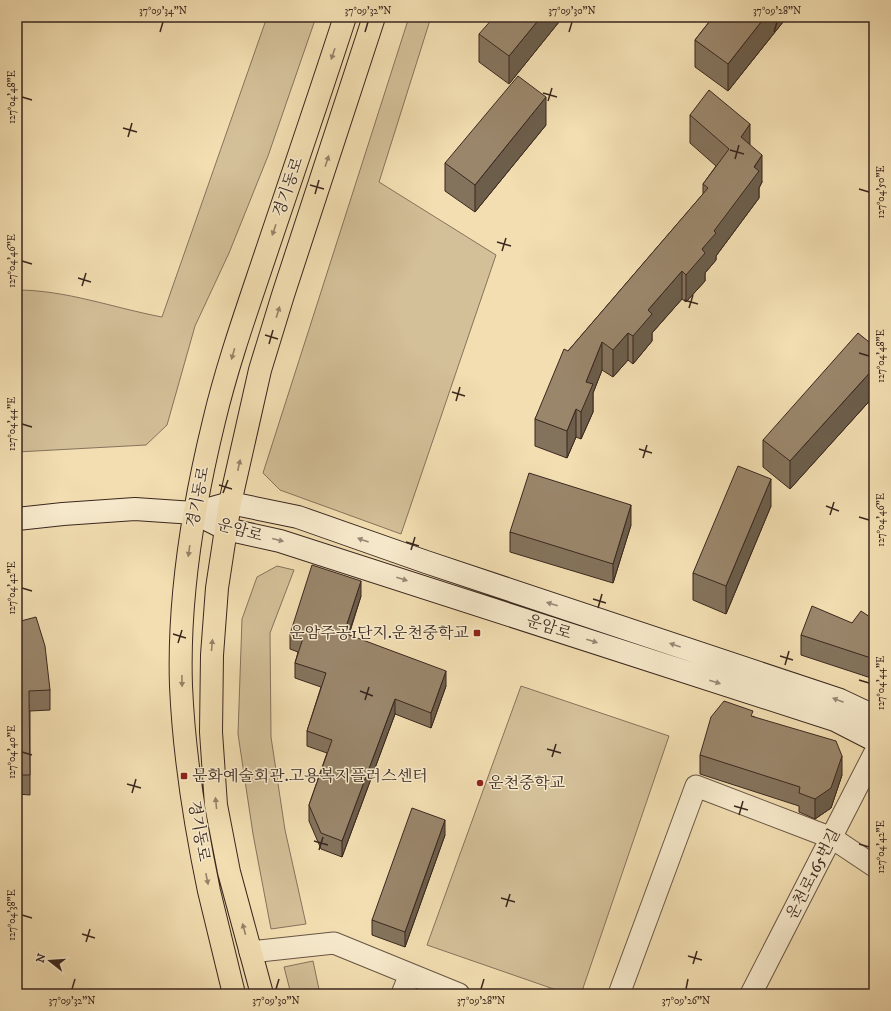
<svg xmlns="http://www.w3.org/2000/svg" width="891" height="1011" font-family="'IM FELL DW Pica','Noto Serif KR',serif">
<rect width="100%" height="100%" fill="#f2deb1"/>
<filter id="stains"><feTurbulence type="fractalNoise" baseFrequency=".005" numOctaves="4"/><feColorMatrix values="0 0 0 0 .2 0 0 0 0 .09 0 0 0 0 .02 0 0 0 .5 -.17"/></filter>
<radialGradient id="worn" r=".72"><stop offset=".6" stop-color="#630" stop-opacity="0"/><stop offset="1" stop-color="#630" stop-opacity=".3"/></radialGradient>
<path fill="#d3bf98" stroke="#86735c" d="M 267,17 L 316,17 L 268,156 L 229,253 L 195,326 L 167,425 L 146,445 L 17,452 L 17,290 C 66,290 114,308 162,317 Z
M 409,17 L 431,17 L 379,182 L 496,255 L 401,534 L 280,490 L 263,473 Z
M 277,566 L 294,570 L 270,633 L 271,737 L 285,830 L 306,924 L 271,929 L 253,834 L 238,734 L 242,619 L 257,577 Z
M 521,686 L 669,736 L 581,994 L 568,994 L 427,945 Z
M 313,961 L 320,994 L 291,994 L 284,967 Z"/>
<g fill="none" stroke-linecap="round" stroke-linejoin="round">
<defs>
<path id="street" d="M 250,952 L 334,943 L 459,994
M 402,994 L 410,974
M 619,994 L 696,786 L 832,838 L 874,866
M 751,994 L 874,754"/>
<path id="secondary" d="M 194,513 L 226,529 L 280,541 L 835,720 L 874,740
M 17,519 L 63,514 L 135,509 L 194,513 L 230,503 L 298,517 L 426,562 L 840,700 L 874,716"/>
<path id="primary" d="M 234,994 C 226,960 217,925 209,891 C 195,824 184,755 181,686 C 178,597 193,507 214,421 C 228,362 249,304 268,247 C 294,170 320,94 345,17
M 262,994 L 229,872 L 216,805 L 211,732 L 212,655 L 217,588 L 230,503 L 260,370 L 283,295 L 374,17"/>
</defs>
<use href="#street" stroke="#685544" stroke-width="23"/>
<use href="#secondary" stroke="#3a271f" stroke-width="24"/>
<use href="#primary" stroke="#3a271f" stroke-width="24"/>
<use href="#street" stroke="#f7eacc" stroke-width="21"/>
<use href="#secondary" stroke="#f7eacc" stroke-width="22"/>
<use href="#primary" stroke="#f2deb1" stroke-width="22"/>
</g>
<path fill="#84735c" stroke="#3a271f" d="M 563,17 L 509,84 L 479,62 L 479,34 Z
M 713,17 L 787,17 L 728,91 L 695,67 L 695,40 Z
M 690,115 L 750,145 L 762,182 L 759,188 L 759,198 L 716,256 L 716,260 L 705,273 L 705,281 L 686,302 L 682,299 L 652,333 L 652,341 L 633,364 L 628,360 L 613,377 L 602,370 L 593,393 L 593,412 L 581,439 L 576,437 L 567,458 L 535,446 L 535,419 L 568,351 L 703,194 L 703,184 L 716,166 L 690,143 Z
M 546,125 L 475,212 L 445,191 L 445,163 Z
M 874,346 L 874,396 L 790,489 L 763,467 L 763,440 Z
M 771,506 L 726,614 L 693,600 L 693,573 Z
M 631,525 L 613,583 L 510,552 L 510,532 Z
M 361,596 L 349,635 L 446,686 L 431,728 L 395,714 L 342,857 L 321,849 L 309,821 L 309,805 L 327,753 L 307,746 L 307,731 L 321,687 L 295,678 L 295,663 L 298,652 L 290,649 L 290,634 Z
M 874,618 L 874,679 L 801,655 L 801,635 L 852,623 L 873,619 Z
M 17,622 L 50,690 L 50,710 L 30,711 L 30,795 L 17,794 Z
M 753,716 L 842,775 L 831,808 L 815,819 L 799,812 L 799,806 L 700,774 L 700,755 Z
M 445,835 L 405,947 L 372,935 L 372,920 Z"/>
<path fill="#6c5e4b" stroke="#3a271f" d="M 541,17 L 563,17 L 509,84 L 509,56 Z
M 765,17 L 787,17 L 728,91 L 728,64 Z
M 546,97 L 546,125 L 475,212 L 475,185 Z
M 750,124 L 750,151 L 741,137 Z
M 762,155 L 762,182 L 759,188 L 759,198 L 716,256 L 716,260 L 705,273 L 705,281 L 686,302 L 686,275 Z
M 682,271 L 682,299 L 652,333 L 652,341 L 633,364 L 633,336 L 648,310 Z
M 628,333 L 628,360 L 613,377 L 613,350 Z
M 602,342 L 602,370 L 593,393 L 593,412 L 581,439 L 581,412 L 586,382 Z
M 874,368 L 874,396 L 790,489 L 790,461 Z
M 576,409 L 576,437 L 567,458 L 567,431 Z
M 771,479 L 771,506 L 726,614 L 726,586 Z
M 631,505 L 631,525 L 613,583 L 613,564 Z
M 361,581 L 361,596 L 344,648 L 344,633 Z
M 446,671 L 446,686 L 431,728 L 431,713 Z
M 395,699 L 395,714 L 342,857 L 342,841 Z
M 842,756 L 842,775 L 831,808 L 815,819 L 815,799 Z
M 445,820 L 445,835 L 405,947 L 405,932 Z"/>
<path fill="#9a866b" stroke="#3a271f" d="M 494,17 L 541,17 L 509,56 L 479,34 Z
M 713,17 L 765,17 L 728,64 L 695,40 Z
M 518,76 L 546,97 L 475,185 L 445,163 Z
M 709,90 L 750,124 L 741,137 L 762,155 L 754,167 L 759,171 L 714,231 L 716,233 L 702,249 L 705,253 L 686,275 L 682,271 L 648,310 L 652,314 L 633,336 L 628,333 L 613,350 L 602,342 L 586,382 L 593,384 L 581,412 L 576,409 L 567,431 L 535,419 L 564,349 L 568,351 L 708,188 L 703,184 L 729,149 L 690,115 Z
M 858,333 L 874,346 L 874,368 L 790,461 L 763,440 Z
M 738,466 L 771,479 L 726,586 L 693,573 Z
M 529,473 L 631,505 L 613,564 L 510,532 Z
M 312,565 L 361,581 L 344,633 L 446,671 L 431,713 L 395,699 L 342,841 L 321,833 L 309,805 L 332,740 L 307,731 L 326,673 L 295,663 L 303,638 L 290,634 Z
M 812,606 L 852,623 L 861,611 L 873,619 L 874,618 L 874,659 L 801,635 Z
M 36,617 L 45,646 L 50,690 L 29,691 L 30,775 L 17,775 L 17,622 Z
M 724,701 L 753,711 L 751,716 L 836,741 L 842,756 L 831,788 L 815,799 L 799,793 L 800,787 L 700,755 L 711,717 Z
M 412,808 L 445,820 L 405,932 L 372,920 Z"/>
<defs><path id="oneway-solid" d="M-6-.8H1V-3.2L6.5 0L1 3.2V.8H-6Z"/></defs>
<g fill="#968268">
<use href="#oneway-solid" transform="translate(333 54) rotate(109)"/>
<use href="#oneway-solid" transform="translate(327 161) rotate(-72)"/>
<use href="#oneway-solid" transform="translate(274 230) rotate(109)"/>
<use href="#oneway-solid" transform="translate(278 312) rotate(-73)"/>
<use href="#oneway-solid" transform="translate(233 354) rotate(106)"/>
<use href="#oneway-solid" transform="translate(239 465) rotate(-78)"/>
<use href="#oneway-solid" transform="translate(189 551) rotate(98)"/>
<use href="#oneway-solid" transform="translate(212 645) rotate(-85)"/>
<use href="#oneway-solid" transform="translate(182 681) rotate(89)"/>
<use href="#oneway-solid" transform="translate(216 803) rotate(-96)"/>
<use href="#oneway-solid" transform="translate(207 879) rotate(79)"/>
<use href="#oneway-solid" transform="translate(244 929) rotate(-105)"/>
</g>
<g fill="#988876">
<use href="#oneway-solid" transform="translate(278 540) rotate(14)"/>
<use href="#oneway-solid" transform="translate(363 540) rotate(-160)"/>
<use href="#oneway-solid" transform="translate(402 579) rotate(18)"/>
<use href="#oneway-solid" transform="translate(552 604) rotate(-162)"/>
<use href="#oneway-solid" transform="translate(592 641) rotate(18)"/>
<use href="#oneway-solid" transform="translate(675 645) rotate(-161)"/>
<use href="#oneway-solid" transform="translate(715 682) rotate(18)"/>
<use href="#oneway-solid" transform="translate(838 700) rotate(-159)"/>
</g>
<path fill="none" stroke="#3a271f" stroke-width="1.5" d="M 160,32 L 163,22M 365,32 L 368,22M 569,32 L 572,22M 774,32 L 777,22M 543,93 L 557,97M 22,97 L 32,100M 548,101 L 552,88M 123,128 L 137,132M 128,137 L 132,123M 730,150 L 744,154M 735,159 L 739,145M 310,185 L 324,189M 859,189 L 869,192M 315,194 L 319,180M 497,242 L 511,246M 502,251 L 506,238M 22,261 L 32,264M 78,278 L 91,282M 82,286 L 86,273M 684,300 L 698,304M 689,308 L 693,295M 265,335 L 278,339M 269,344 L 273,330M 859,353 L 869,356M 452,392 L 465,396M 456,401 L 460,387M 22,424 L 32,427M 639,449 L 652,453M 643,458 L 647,445M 219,485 L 232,489M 223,493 L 228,480M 826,506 L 839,511M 830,515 L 834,502M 859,517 L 869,520M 406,542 L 419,546M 411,550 L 415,537M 22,588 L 32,591M 593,599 L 606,603M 598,608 L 602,594M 173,634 L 186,638M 178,643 L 182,630M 780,656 L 793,660M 785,665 L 789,651M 859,680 L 869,683M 360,691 L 373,696M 365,700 L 369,687M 547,749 L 561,753M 22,752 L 32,755M 552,757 L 556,744M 127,784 L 141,788M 132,793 L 136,779M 734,806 L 748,810M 739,815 L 743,801M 314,841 L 328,845M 859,844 L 869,847M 319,850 L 323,837M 501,898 L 515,902M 506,907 L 510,894M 22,915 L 32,918M 82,934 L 95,938M 86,942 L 90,929M 688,956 L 702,960M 693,964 L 697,951M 72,989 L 75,979M 276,989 L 279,979M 481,989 L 484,979M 686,989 L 688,979"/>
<g fill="#8f2418" stroke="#f7eacc" stroke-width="1.5">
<rect x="473" y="629" width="8" height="8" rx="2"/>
<rect x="180" y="772" width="8" height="8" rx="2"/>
<circle cx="480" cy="783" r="4"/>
</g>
<g text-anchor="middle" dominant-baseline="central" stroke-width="3" stroke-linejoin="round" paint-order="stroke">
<g font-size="16" fill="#3a271f" stroke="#f7eacc">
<text transform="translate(288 187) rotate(-71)">경기동로</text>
<text transform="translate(198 497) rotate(-79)">경기동로</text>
<text transform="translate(240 530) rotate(16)">운암로</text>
<text transform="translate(549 627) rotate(18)">운암로</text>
<text transform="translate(199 831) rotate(80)">경기동로</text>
<text transform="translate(813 874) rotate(-63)">운천로165번길</text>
</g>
<g font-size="16" fill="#3a271f" stroke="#f7eacc" text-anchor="start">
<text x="469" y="633" text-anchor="end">운암주공1단지.운천중학교</text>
<text x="192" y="776">문화예술회관.고용복지플러스센터</text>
<text x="488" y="783">운천중학교</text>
</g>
</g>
<rect width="891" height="1011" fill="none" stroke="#f2deb1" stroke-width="44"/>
<g transform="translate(50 961) rotate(287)" stroke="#f7eacc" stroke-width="3" paint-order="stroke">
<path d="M0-3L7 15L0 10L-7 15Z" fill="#3a271f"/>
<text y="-6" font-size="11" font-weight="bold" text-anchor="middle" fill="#3a271f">N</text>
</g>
<rect x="22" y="22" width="847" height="967" fill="none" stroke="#3a271f" stroke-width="1.5"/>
<g font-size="10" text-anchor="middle" fill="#3a271f">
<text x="163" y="14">37°09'34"N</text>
<text x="368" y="14">37°09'32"N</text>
<text x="572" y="14">37°09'30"N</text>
<text x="777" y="14">37°09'28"N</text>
<text transform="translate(11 97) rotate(-90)" y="4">127°04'48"E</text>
<text transform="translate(880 192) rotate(-90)" y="4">127°04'50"E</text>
<text transform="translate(11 261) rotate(-90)" y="4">127°04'46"E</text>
<text transform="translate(880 356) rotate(-90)" y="4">127°04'48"E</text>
<text transform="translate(11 424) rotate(-90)" y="4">127°04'44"E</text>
<text transform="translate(880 520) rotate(-90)" y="4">127°04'46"E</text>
<text transform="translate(11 588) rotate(-90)" y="4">127°04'42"E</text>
<text transform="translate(880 683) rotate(-90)" y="4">127°04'44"E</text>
<text transform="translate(11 752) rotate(-90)" y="4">127°04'40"E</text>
<text transform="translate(880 847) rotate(-90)" y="4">127°04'42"E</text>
<text transform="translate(11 915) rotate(-90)" y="4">127°04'38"E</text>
<text x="72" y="1004">37°09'32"N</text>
<text x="276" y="1004">37°09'30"N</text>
<text x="481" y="1004">37°09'28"N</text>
<text x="686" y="1004">37°09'26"N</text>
</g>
<rect width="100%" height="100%" filter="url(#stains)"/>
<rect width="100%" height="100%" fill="url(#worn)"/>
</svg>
